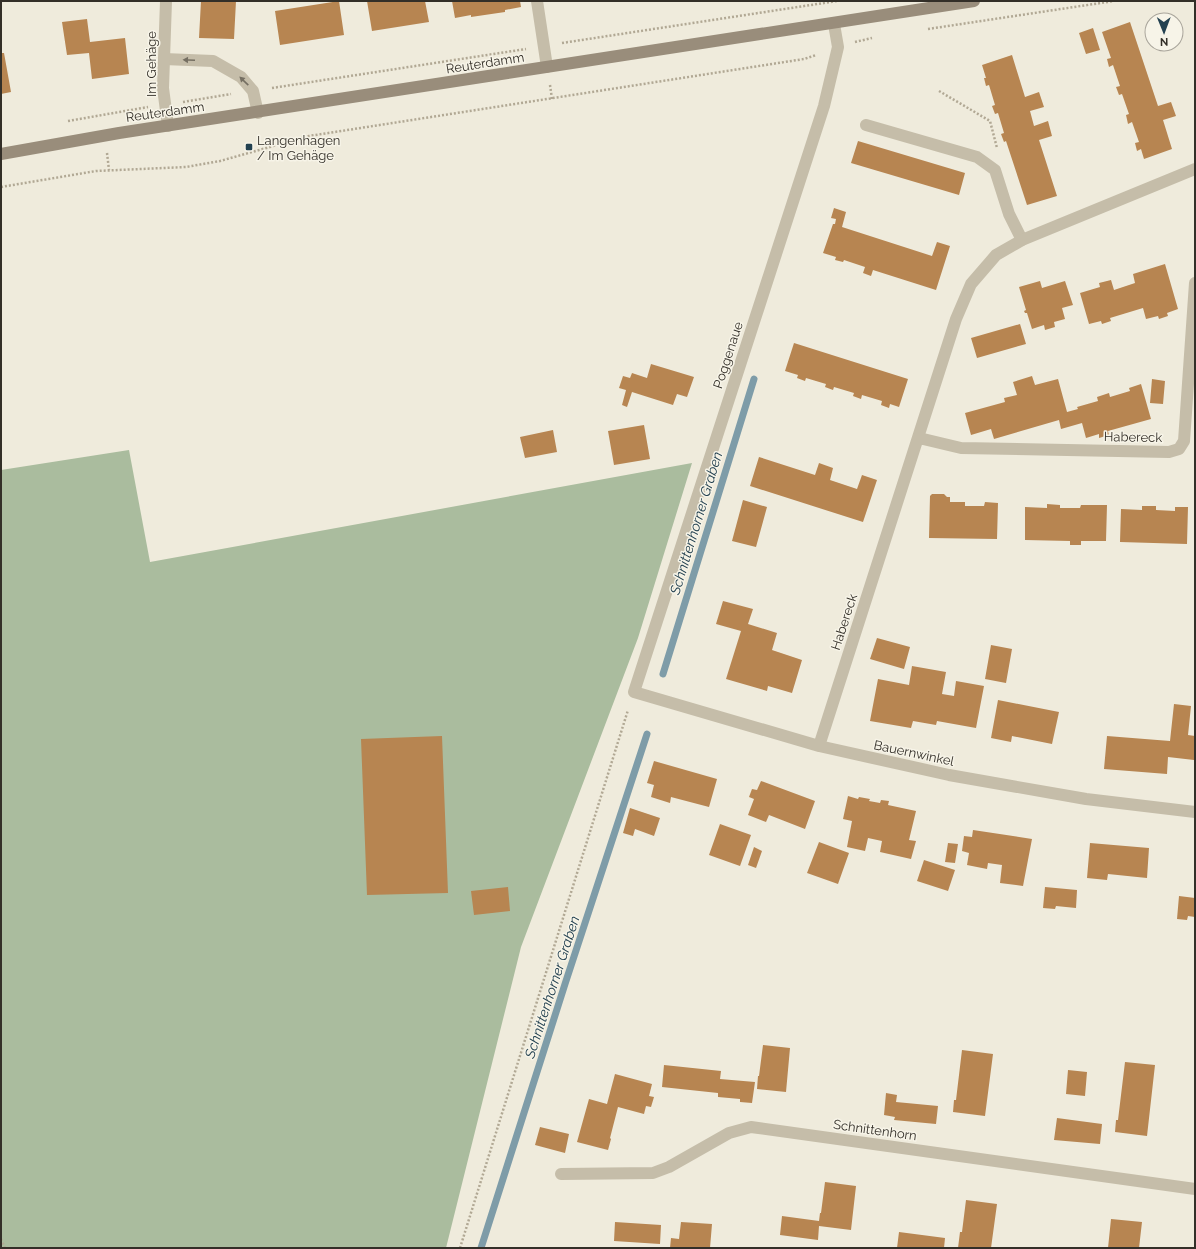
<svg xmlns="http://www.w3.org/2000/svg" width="1196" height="1249" font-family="Raleway,sans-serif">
<rect width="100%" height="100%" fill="#efebdc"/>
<path fill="#aabc9e" d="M 129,450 L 150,562 L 692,463 L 638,638 L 521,947 L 446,1248 L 1,1248 L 1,470 Z"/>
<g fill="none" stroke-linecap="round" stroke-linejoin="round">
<path stroke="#7e9ca8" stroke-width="7" d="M 663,674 L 754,379
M 481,1248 L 565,984 L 647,734"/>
</g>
<path fill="#b78551" d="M 201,1 L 236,1 L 234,39 L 199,38 Z
M 339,1 L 344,35 L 280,45 L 275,11 Z
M 367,1 L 425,1 L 429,22 L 372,31 Z
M 452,1 L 520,1 L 521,7 L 505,10 L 505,12 L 471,17 L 471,15 L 455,18 Z
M 87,19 L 90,42 L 125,38 L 129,74 L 92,79 L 89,53 L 67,55 L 62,22 Z
M 1130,22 L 1158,106 L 1171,102 L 1176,116 L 1163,120 L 1172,149 L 1144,159 L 1141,149 L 1137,151 L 1135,143 L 1139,142 L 1132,122 L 1128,124 L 1126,115 L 1129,114 L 1122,94 L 1119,95 L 1116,87 L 1120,86 L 1113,65 L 1109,67 L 1107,59 L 1111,58 L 1102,32 Z
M 1093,28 L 1100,50 L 1086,54 L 1079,33 Z
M 1,53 L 4,53 L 11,92 L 1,94 Z
M 1012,55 L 1025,97 L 1039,92 L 1044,107 L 1030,111 L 1034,126 L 1048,121 L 1052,136 L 1039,140 L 1057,196 L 1027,205 L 1006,141 L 1004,142 L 1001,134 L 1004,133 L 998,113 L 995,114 L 992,106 L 995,105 L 989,85 L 986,86 L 984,78 L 986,78 L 982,65 Z
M 858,141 L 965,173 L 959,195 L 851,163 Z
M 834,208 L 846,212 L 842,227 L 932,256 L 937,242 L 950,246 L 936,290 L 873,270 L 871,276 L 863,273 L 865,267 L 844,260 L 843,262 L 835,260 L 836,257 L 823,253 L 833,224 L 835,224 L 836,219 L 831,218 Z
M 1165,264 L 1178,309 L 1167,313 L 1168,316 L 1159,319 L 1158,316 L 1146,319 L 1143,308 L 1110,318 L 1111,321 L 1102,324 L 1101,321 L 1089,324 L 1080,293 L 1100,287 L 1099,283 L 1111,280 L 1114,290 L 1135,283 L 1133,274 Z
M 1040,281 L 1042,288 L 1065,281 L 1073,305 L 1062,308 L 1065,319 L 1054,322 L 1055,327 L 1045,330 L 1044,325 L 1032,329 L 1027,313 L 1025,313 L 1024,311 L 1026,310 L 1019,287 Z
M 1020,324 L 1026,344 L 977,358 L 971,338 Z
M 794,343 L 908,379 L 899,407 L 890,404 L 889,408 L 881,405 L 882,401 L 862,395 L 861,399 L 853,396 L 854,393 L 834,387 L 833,390 L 825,387 L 826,384 L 806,378 L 805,381 L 797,378 L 798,375 L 785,371 Z
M 651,364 L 694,377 L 687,397 L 677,394 L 673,405 L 632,392 L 627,407 L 622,405 L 626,390 L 619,388 L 623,376 L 630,378 L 632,373 L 647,378 Z
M 1032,376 L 1035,385 L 1058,379 L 1067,412 L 1078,409 L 1077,407 L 1098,401 L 1097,397 L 1109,393 L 1110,397 L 1130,391 L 1129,388 L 1141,384 L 1151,419 L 1108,431 L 1109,435 L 1099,438 L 1099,434 L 1086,438 L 1082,423 L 1061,429 L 1059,420 L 994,439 L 991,429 L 971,435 L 965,413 L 1005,402 L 1004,398 L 1017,395 L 1013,382 Z
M 1152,379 L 1165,381 L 1163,404 L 1150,403 Z
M 644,425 L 650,459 L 614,465 L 608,431 Z
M 553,430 L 557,452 L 525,458 L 520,437 Z
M 759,457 L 815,475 L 819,463 L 833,468 L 830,480 L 857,489 L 862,475 L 877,480 L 863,522 L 750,486 Z
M 932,494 L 944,494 L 947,497 L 950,497 L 950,502 L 965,502 L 965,506 L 984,506 L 985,502 L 998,503 L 997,539 L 929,538 L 930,496 Z
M 743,500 L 767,507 L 756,547 L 732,541 Z
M 1047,504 L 1060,505 L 1060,508 L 1080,508 L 1081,505 L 1107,505 L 1106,541 L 1081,541 L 1081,545 L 1070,545 L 1070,541 L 1025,540 L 1025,507 L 1047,508 Z
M 1142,506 L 1156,506 L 1156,510 L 1175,511 L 1175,507 L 1188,507 L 1187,544 L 1120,542 L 1121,509 L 1142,510 Z
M 723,601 L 753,609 L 748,624 L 777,633 L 772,650 L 802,660 L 792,693 L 768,686 L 767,691 L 726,679 L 741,631 L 716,624 Z
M 877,638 L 910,647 L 904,669 L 870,659 Z
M 991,645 L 1012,649 L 1006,683 L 985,679 Z
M 912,666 L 946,672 L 942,694 L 954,696 L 956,681 L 984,686 L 976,728 L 937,721 L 936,725 L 913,721 L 911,728 L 870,721 L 878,679 L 909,685 Z
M 998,700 L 1059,712 L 1052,744 L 1012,736 L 1011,742 L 991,738 Z
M 1174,704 L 1191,706 L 1188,735 L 1195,736 L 1194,760 L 1168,757 L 1167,774 L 1104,769 L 1107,736 L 1170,741 Z
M 442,736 L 448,893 L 367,895 L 361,739 Z
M 654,761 L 717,779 L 709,807 L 671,797 L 670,803 L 651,797 L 654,785 L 647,783 Z
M 761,781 L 815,801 L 805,829 L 769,815 L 766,822 L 748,815 L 754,799 L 749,797 L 752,789 L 757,790 Z
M 848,796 L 858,799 L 859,797 L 870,799 L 869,801 L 880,803 L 881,800 L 889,801 L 888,805 L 916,811 L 909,840 L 916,841 L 911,859 L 880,852 L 882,841 L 868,838 L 865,851 L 847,847 L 852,821 L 843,819 Z
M 630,808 L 660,818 L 654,836 L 635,829 L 633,836 L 623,833 Z
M 720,824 L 751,835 L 740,866 L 709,855 Z
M 973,830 L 1032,839 L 1023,886 L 1000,883 L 1002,865 L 988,863 L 987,869 L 967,865 L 969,853 L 962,851 L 964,836 L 972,837 Z
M 819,842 L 849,853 L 838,884 L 807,873 Z
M 948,843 L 958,844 L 955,863 L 945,862 Z
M 1090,843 L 1149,848 L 1147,878 L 1108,874 L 1107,880 L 1087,878 Z
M 754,847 L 762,851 L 756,868 L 748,865 Z
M 924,860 L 955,870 L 948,891 L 917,881 Z
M 508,887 L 510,911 L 474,915 L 471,891 Z
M 1045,887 L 1077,890 L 1076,908 L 1056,906 L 1055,909 L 1043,908 Z
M 1179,896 L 1195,898 L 1195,917 L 1188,916 L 1187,920 L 1177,919 Z
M 763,1045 L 790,1048 L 786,1092 L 757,1089 L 758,1076 L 759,1076 Z
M 962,1050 L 993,1054 L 985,1116 L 953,1112 L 954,1100 L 956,1100 Z
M 1125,1062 L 1155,1065 L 1147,1136 L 1115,1132 L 1116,1120 L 1118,1120 Z
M 664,1065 L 721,1071 L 720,1079 L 755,1082 L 752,1103 L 740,1102 L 740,1099 L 718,1097 L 718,1093 L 662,1087 Z
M 1068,1070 L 1087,1072 L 1085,1096 L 1066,1094 Z
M 615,1074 L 652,1084 L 649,1096 L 654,1097 L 651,1107 L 646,1106 L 644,1114 L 618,1107 L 610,1138 L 611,1139 L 608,1150 L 577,1142 L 589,1099 L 607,1104 Z
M 886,1093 L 897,1095 L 896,1102 L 938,1106 L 936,1124 L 894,1120 L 895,1117 L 884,1115 Z
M 1057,1118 L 1102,1124 L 1100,1144 L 1054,1140 Z
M 540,1127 L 569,1134 L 565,1153 L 535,1145 Z
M 825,1182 L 856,1186 L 851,1230 L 819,1226 L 818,1240 L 780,1235 L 782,1216 L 819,1221 L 820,1213 L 821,1213 Z
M 966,1200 L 997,1204 L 991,1248 L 958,1248 L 960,1232 L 962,1232 Z
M 1111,1219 L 1142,1222 L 1139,1248 L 1108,1248 Z
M 615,1222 L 661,1225 L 660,1244 L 614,1241 Z
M 681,1222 L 712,1224 L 710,1248 L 670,1248 L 671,1238 L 679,1239 Z
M 899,1232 L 945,1238 L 944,1248 L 897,1248 Z"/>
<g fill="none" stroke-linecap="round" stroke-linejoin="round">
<path stroke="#b1a894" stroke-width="2.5" stroke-dasharray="2 2" stroke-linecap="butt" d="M 928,29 L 1114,1
M 855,42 L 872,38
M 562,43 L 837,1
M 550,85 L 552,99
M 272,88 L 526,49
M 939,91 L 990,121 L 997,148
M 183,102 L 231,94
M 68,121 L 148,107
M 107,153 L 109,170
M 1,187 L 96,171 L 186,167 L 220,161 L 309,136 L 804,59 L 816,55
M 1,1239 L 5,1248
M 460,1248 L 628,710"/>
<path stroke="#c5bda9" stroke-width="12" d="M 164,59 L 213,61 L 241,77 L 253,91 L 258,113
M 866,125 L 977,157 L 995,170 L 1009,214 L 1022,240"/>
<path stroke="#c5bda9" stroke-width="12" d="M 166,1 L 163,88 L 168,126
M 537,1 L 547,67
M 834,24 L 838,47 L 824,106 L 634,692 L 819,746 L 949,775 L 1086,799 L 1195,812
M 919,438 L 961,448 L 1169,452 L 1179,449 L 1184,441 L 1195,283
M 819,746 L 956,319 L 971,284 L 996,255 L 1022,240 L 1195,169
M 561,1174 L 653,1173 L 669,1167 L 729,1133 L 751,1127 L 1195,1189"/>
<path stroke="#998d7b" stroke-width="12" d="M 1,154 L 119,133 L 974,1"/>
</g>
<defs><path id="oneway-solid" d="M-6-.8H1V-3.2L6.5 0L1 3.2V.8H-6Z"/></defs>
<g fill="#756f62">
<use href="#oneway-solid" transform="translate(189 60) rotate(-178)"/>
<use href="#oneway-solid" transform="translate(244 81) rotate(-136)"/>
</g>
<rect fill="#234150" stroke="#f7f4e8" stroke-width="1.5" x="245" y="143" width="8" height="8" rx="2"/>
<g text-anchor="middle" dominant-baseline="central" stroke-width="3" stroke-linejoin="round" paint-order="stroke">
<g font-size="13" fill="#332f28" stroke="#f7f4e8">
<text transform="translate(485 63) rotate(-9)">Reuterdamm</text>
<text transform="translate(151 64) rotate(-90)">Im Gehäge</text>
<text transform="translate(165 112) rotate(-8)">Reuterdamm</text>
<text transform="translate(728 355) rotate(-72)">Poggenaue</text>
<text transform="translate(1133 437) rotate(1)">Habereck</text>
<text transform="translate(844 622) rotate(-72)">Habereck</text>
<text transform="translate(914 753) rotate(12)">Bauernwinkel</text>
<text transform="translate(875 1130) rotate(8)">Schnittenhorn</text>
</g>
<g font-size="13" fill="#332f28" stroke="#f7f4e8" text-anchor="start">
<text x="257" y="140">Langenhagen<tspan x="257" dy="15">/ Im Gehäge</tspan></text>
</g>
<g font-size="14" font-style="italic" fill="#234150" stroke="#f7f4e8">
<text transform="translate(696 523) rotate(-73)">Schnittenhorner Graben</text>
<text transform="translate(552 987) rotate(-72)">Schnittenhorner Graben</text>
</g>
</g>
<rect width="1196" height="1249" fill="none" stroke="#332f28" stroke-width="4"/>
<g transform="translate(1164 32) rotate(179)"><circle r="19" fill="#f7f4e8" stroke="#a9a59b"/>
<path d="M0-3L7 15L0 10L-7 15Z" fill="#234150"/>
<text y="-6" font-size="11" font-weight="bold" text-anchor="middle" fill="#332f28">N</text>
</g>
</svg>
